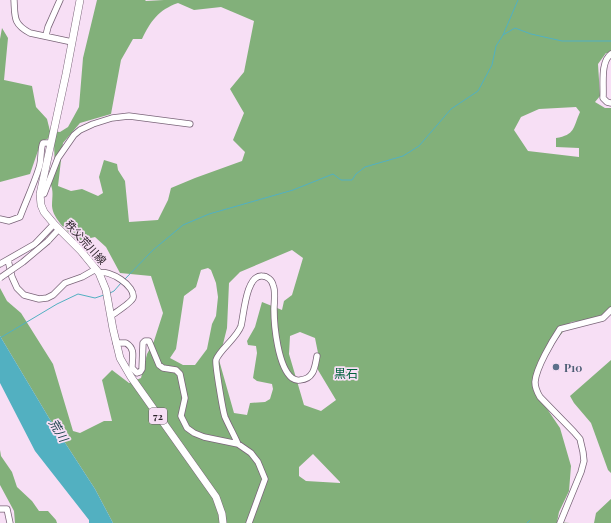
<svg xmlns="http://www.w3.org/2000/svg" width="611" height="523" font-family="'Playfair Display','Noto Sans JP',serif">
<rect width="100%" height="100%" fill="#f7dff5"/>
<path fill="#82b07a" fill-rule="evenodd" d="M 97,0 L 145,0 L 146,1 L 164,0 L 611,0 L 611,54 L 606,53 L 598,64 L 600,96 L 595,102 L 605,108 L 611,108 L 611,311 L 600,319 L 571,322 L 541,359 L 535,391 L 560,428 L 571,466 L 569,491 L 559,512 L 557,522 L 570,523 L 113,523 L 95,489 L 49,418 L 0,336 L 0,288 L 7,301 L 21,313 L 53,364 L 73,431 L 80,433 L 104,421 L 112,421 L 102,380 L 112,370 L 129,383 L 141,378 L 147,354 L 154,341 L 163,313 L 151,276 L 120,273 L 106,247 L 95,237 L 78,241 C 69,232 53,220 52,206 C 52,195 54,193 50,182 L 55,172 L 54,143 L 49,138 L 41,142 L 30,174 L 0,182 L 0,39 L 2,28 L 8,38 L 4,80 L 32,86 L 36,107 L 47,119 L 50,131 L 60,132 L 68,127 L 79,107 L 83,58 ZM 178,3 L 194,10 L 221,7 L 254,21 L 244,72 L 230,89 L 244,113 L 233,140 L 245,152 L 242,161 L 195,178 L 171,188 L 168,200 L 158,220 L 129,222 L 125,181 L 118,170 L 117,164 L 104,160 L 99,177 L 103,193 L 98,196 L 82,189 L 71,191 L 58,186 L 63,143 L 80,123 L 111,114 L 121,60 L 133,39 L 142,39 C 151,21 158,10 178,3 ZM 576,107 L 580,112 C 573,128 575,135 556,138 L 556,147 L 579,148 L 579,157 L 528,151 L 514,130 L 521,117 L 539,109 ZM 292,250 L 303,258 L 292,295 L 284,301 L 282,310 L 262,302 L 255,327 L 247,341 L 248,345 L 256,346 L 257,353 L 253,378 L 257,381 L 272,384 L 273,389 L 270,399 L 265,402 L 250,403 L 247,415 L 234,413 L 219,360 L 227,328 L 229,283 L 240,272 ZM 208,268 L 211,270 L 216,283 L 218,297 L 216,316 L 212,324 L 207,349 L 195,365 L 183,365 L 170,358 L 176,349 L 184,296 L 196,287 L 201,270 ZM 300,332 L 315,338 L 318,353 L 318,370 L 336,400 L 321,411 L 304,405 L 289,354 L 290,336 ZM 313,454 L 340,482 L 340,483 L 306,481 L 299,476 L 299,467 Z
M 611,360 L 611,473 L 608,470 L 591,423 L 574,403 L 570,396 Z
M 0,450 L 1,456 L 12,472 L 17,487 L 32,501 L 39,511 L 48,511 L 56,520 L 57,523 L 15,523 L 14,511 L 0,485 Z
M 611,499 L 611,523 L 594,523 L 596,513 Z"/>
<path fill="#52b0c1" d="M 0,336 L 49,418 L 95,489 L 113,523 L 89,523 L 89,520 L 35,451 L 0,383 Z"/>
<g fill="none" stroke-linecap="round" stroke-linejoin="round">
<path stroke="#52b0c1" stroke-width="1" d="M 503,35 L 515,28 L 531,34 L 562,41 L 611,41
M 125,279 L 153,250 L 183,225 L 209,214 L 293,190 L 333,174 L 341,180 L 352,180 L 356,174 L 365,167 L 403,156 L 419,146 L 451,109 L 478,91 L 492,65 L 496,46 L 503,35 L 518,0
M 110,293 L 114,291 L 121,283
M 0,338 L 57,304 L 78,294 L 95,298 L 104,295
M 527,523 L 530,520"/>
<defs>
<path id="minor" d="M 14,0 C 15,17 13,24 30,33 L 72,42
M 46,35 L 48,27 L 60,0
M 611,54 C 600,62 604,85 603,98 L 607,102 L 611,103
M 40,194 L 44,194 L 58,158 L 74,135 L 80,130 L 93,124 L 112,118 L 129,116 L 190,124
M 0,219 L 9,221 L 20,217 C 26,201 34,184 39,168 C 42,160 40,149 43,143 L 51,143
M 48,241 L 59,229
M 8,260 L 12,277 L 17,288 L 24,295 L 39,299 L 47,298 L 53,295 L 65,283 L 82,277 L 96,269
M 0,264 L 35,244 L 54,224
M 99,273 C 109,269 136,286 133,298 C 131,303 116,312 111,316
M 116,343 L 126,343 C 136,349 132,358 132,368 L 137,373 L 140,372 L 142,369 L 143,343 L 145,341 L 149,341 L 159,365 L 163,368 L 176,370 L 180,374 L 185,398 L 181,416 L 187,428 L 194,433 L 204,437 L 238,444 L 251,453 L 258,462 L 265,479 L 249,523
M 238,444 C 234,435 229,426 225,417 C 223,412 215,364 216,360 C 219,350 237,338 241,326 C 244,314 246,275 262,276 C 267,276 272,280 273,285 C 276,291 274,302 274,309 C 274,326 278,367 292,378 C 295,380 297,381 300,380 C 314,379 315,367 317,356
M 0,509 L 7,509 L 10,523
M 560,523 L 581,472 L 584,461 L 583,452 L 580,439 L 574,432 L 540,397 C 537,392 535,388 535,382 C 536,368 552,341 560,329 L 603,318 L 611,310"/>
<path id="major" d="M 80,0 L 66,74 L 40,194 L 41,205 L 44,212 L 54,224 L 81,251 L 99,273 L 106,290 L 113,329 L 120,358 L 131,377 L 216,497 L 222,514 L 223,523"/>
</defs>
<use href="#minor" stroke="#7a6579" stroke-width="7"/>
<use href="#major" stroke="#7a6579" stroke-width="8"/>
<use href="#minor" stroke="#fff" stroke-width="5.5"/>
<use href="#major" stroke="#fff" stroke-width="7"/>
<defs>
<path id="minor-bridge" d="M 0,278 L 23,262 L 48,241"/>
</defs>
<use href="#minor-bridge" stroke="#7a6579" stroke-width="7" stroke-linecap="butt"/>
<use href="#minor-bridge" stroke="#fff" stroke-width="5.5"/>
</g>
<circle fill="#5c6f8a" stroke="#f7dff5" stroke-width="1.5" cx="556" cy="367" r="4"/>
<g text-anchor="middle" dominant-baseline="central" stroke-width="3.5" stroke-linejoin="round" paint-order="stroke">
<rect fill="#f7dff5" stroke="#685b67" stroke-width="1" x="149" y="408" width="18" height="16" rx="3"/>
<g font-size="10" font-weight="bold" fill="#2b222a">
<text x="158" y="416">72</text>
</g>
<g font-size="11" fill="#2b222a" stroke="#f7dff5">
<text transform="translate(86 242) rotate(48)">秩父荒川線</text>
</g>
<g font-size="11" font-weight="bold" fill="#4e5e75" stroke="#f7dff5" text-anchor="start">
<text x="564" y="367">P10</text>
</g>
<g font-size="12" fill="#01613c" stroke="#f7dff5">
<text x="346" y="373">黒石</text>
</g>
<g font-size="12" font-style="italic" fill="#123d45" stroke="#f7dff5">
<text transform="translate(59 430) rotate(59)">荒川</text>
</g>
</g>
</svg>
